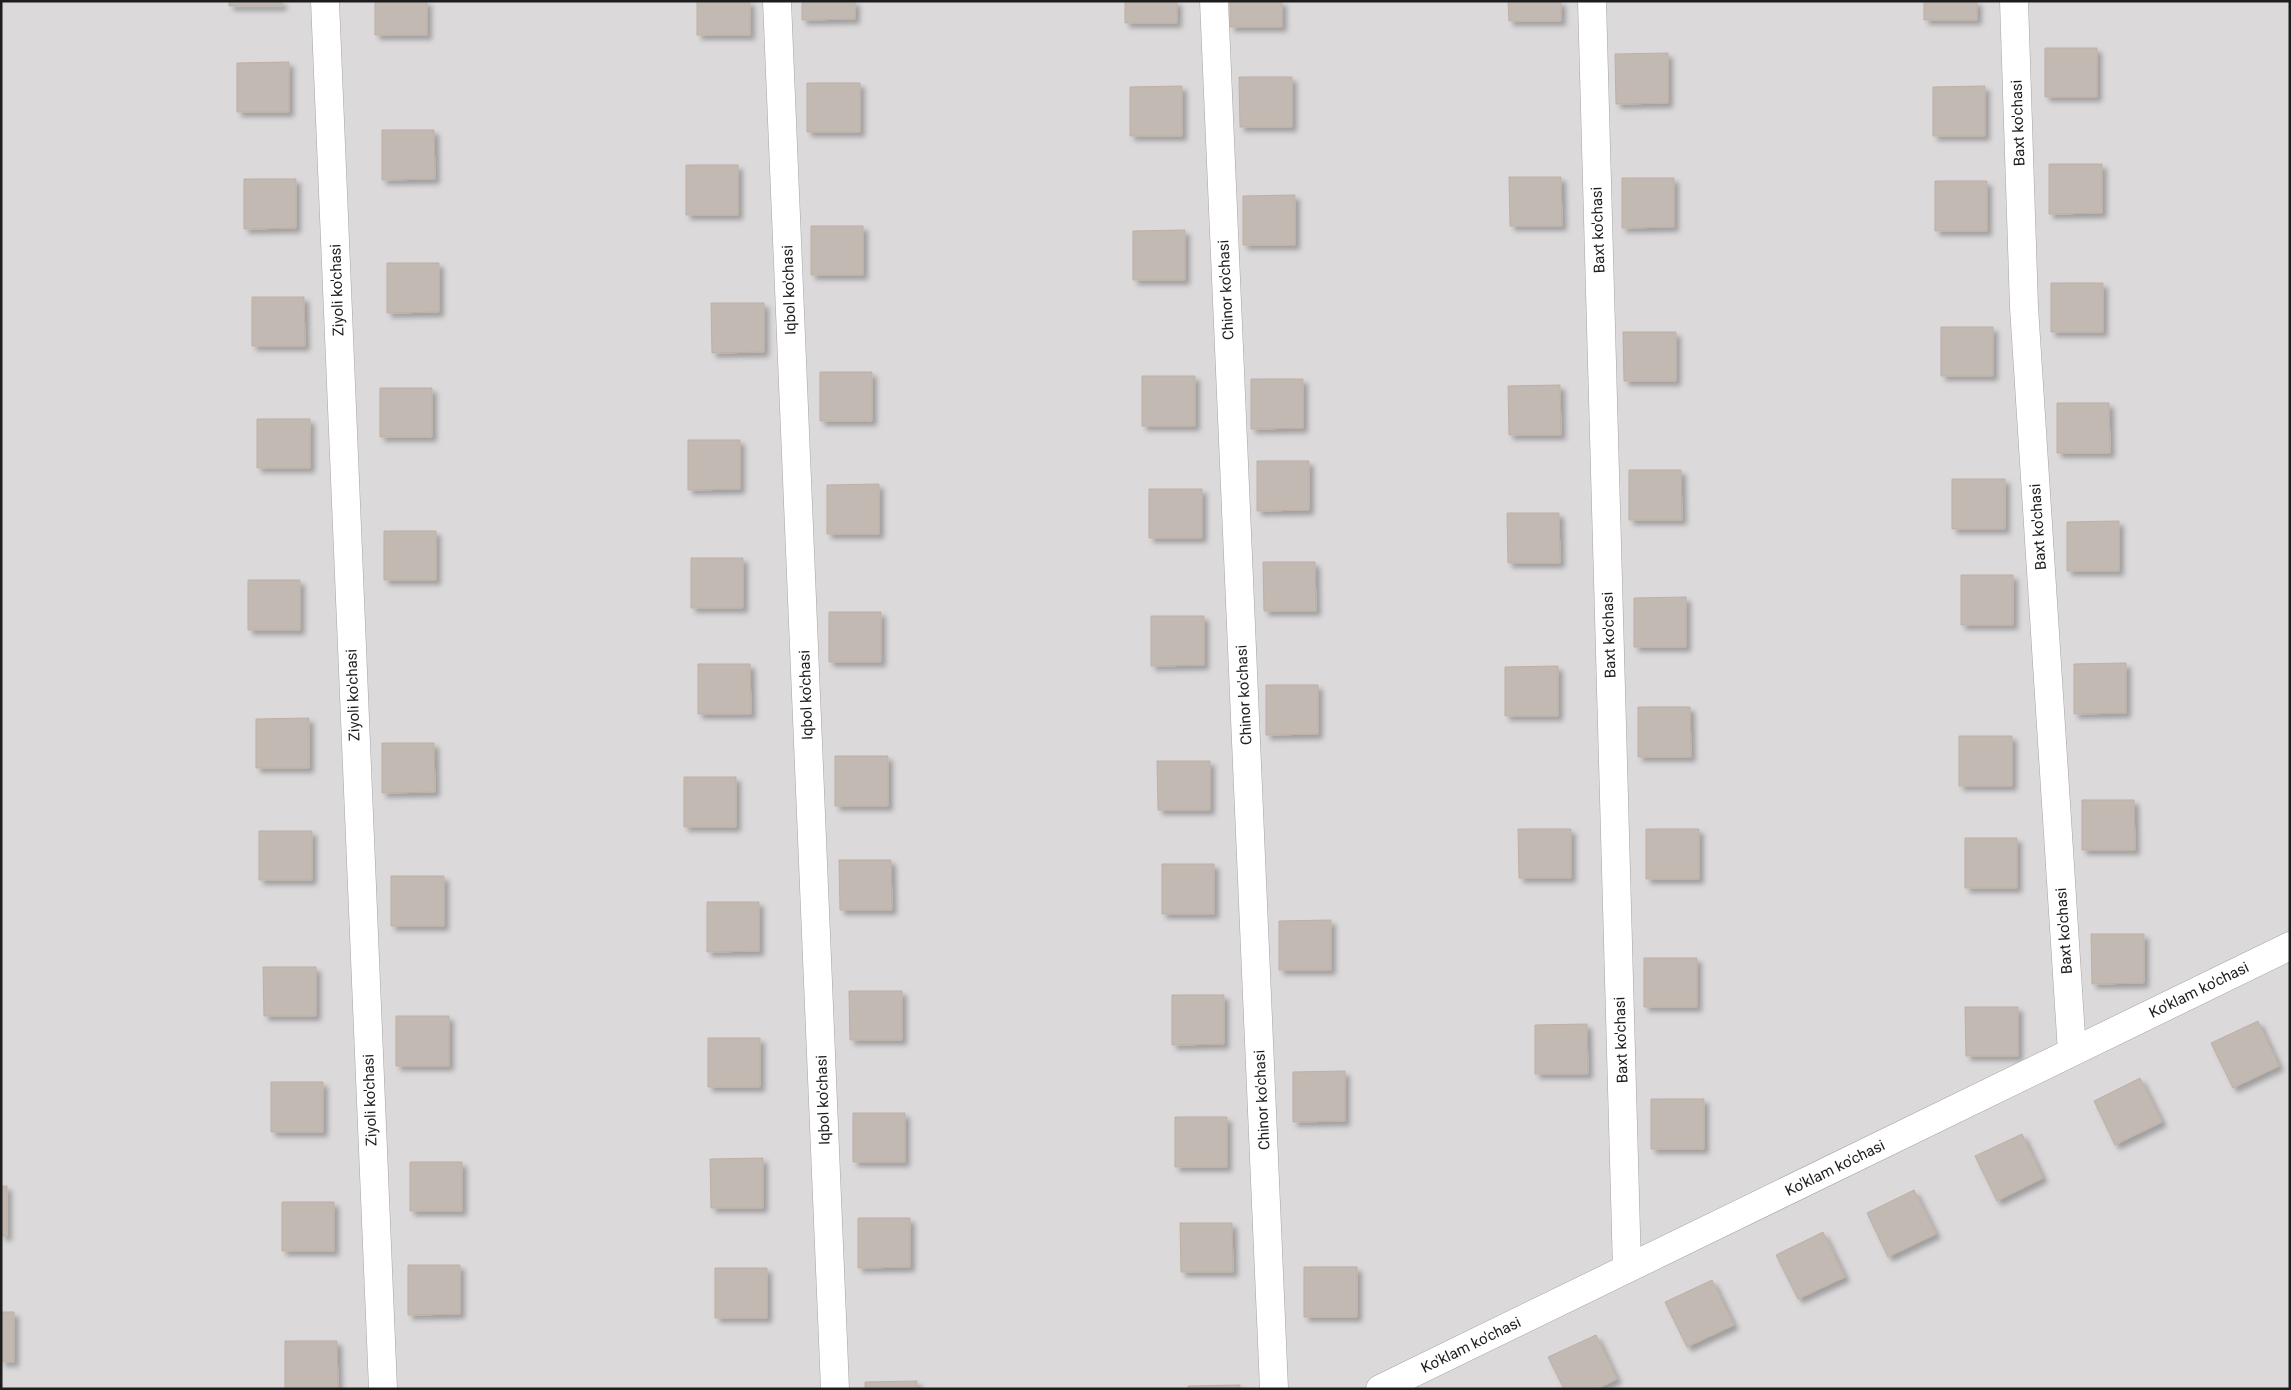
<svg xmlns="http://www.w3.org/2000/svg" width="2291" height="1390" font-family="Roboto,sans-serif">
<defs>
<filter id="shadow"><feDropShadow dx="4.5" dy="4.5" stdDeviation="2.5" flood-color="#0004"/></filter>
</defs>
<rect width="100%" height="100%" fill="#eee9e2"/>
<path fill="#dbd9da" d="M 1,1 L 2290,1 L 2290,1389 L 1,1389 Z"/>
<path fill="#c2b9b2" stroke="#bfafa5" filter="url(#shadow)" d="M 229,1 L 282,1 L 282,6 L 229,6 Z
M 375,1 L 427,1 L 427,35 L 375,35 Z
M 697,1 L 750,1 L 750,35 L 697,35 Z
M 802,1 L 855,1 L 855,19 L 802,20 Z
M 1125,1 L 1177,1 L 1177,23 L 1125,23 Z
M 1230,1 L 1282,1 L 1282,27 L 1230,27 Z
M 1508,1 L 1561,1 L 1561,21 L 1509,21 Z
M 1924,1 L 1977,1 L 1977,20 L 1924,20 Z
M 2045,48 L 2097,48 L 2097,97 L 2045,97 Z
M 1668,53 L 1668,103 L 1616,104 L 1615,54 Z
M 289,62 L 289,112 L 237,112 L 237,63 Z
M 1239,77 L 1292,77 L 1292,127 L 1240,127 Z
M 807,83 L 860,83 L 860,132 L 807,132 Z
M 1182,86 L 1182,136 L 1130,136 L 1130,87 Z
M 1985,86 L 1985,136 L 1933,136 L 1933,87 Z
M 382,130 L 434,130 L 435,179 L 382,180 Z
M 2049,164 L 2102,164 L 2102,213 L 2049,214 Z
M 686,165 L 738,165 L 738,215 L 686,215 Z
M 1509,177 L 1561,177 L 1562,226 L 1510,226 Z
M 1622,178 L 1674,178 L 1674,227 L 1622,228 Z
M 244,179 L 296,179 L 296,228 L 244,229 Z
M 1935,181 L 1987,181 L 1987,231 L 1935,231 Z
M 1295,195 L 1295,245 L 1243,245 L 1243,196 Z
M 811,226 L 863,226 L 863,275 L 811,275 Z
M 1185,230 L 1185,280 L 1133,280 L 1133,231 Z
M 387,263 L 439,263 L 439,312 L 387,313 Z
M 2051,283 L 2103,283 L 2103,332 L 2051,332 Z
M 252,297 L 304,297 L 305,346 L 252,346 Z
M 711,303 L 764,303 L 764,352 L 712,353 Z
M 1941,327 L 1993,327 L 1993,376 L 1941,376 Z
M 1623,332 L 1676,332 L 1676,381 L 1624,381 Z
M 820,372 L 872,372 L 872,421 L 820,421 Z
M 1142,376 L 1195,376 L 1195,426 L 1142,426 Z
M 1251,379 L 1303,379 L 1303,428 L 1251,429 Z
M 1560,385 L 1561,435 L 1509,435 L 1508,386 Z
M 380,388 L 432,388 L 432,437 L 380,437 Z
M 2057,403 L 2109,403 L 2110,453 L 2057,453 Z
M 257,419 L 310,419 L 310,468 L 257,468 Z
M 688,440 L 740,440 L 740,489 L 688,490 Z
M 1257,461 L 1309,461 L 1309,510 L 1257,511 Z
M 1629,470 L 1681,470 L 1682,520 L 1629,520 Z
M 1952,479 L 2005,479 L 2005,529 L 1952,529 Z
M 879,484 L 879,534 L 827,534 L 827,485 Z
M 1149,489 L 1202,489 L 1202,538 L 1149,538 Z
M 1507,513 L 1559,513 L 1560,563 L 1508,563 Z
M 2119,521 L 2119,571 L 2067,571 L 2067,522 Z
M 384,531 L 436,531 L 436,580 L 384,580 Z
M 691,558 L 743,558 L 743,608 L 691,608 Z
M 1263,562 L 1315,562 L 1316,611 L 1264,611 Z
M 1961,575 L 2013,575 L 2013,625 L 1961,625 Z
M 248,580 L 300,580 L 300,630 L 248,630 Z
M 1686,597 L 1686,647 L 1634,647 L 1634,598 Z
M 829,612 L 881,612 L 881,662 L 829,662 Z
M 1151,616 L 1204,616 L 1204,665 L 1151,666 Z
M 2126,663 L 2126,713 L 2074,714 L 2074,664 Z
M 698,664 L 750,664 L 751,714 L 698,714 Z
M 1558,666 L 1558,716 L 1505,716 L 1505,667 Z
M 1266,685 L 1318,685 L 1318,734 L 1266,735 Z
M 1638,707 L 1690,707 L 1691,757 L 1638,757 Z
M 309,718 L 309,768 L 256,768 L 256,719 Z
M 1959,736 L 2012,736 L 2012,786 L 1959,786 Z
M 382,743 L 434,743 L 435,792 L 382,793 Z
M 835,756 L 888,756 L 888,806 L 835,806 Z
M 1157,761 L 1210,761 L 1210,810 L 1158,810 Z
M 684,777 L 736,777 L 736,827 L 684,827 Z
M 2082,800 L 2134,800 L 2135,850 L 2082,850 Z
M 1518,829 L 1571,829 L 1571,878 L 1519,878 Z
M 1646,829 L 1699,829 L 1699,879 L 1646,879 Z
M 259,831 L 312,831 L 312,880 L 259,880 Z
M 1965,838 L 2017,838 L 2017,888 L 1965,888 Z
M 839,860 L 891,860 L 892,910 L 840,910 Z
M 1162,864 L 1214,864 L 1214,914 L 1162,914 Z
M 391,876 L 444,876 L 444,926 L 391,926 Z
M 707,902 L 759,902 L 759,951 L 707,952 Z
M 1331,920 L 1331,970 L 1279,970 L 1279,921 Z
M 2091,934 L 2144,934 L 2144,983 L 2092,984 Z
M 1644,958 L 1697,958 L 1697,1007 L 1644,1007 Z
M 263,967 L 316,967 L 316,1016 L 264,1016 Z
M 849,991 L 902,991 L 902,1040 L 850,1040 Z
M 1172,995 L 1224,995 L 1224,1044 L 1172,1045 Z
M 1965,1007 L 2018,1007 L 2018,1056 L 1966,1056 Z
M 396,1016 L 449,1016 L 449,1066 L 396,1066 Z
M 2258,1021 L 2279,1066 L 2233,1088 L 2211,1043 Z
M 1587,1024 L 1588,1074 L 1535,1074 L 1535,1025 Z
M 708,1038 L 760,1038 L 760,1087 L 708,1087 Z
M 1345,1071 L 1345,1121 L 1293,1122 L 1293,1072 Z
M 2140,1078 L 2162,1122 L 2115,1145 L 2094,1101 Z
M 271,1082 L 323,1082 L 323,1132 L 271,1132 Z
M 1651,1099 L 1704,1099 L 1704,1149 L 1651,1149 Z
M 853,1113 L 905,1113 L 905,1162 L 853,1162 Z
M 1175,1117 L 1227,1117 L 1227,1167 L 1175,1167 Z
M 2022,1134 L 2043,1178 L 1997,1201 L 1975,1156 Z
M 763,1158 L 763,1208 L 711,1208 L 710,1159 Z
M 410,1162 L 462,1162 L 462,1211 L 410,1211 Z
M 1,1186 L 7,1186 L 7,1236 L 1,1236 Z
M 1914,1190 L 1936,1234 L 1888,1257 L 1867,1213 Z
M 282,1202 L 334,1202 L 334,1251 L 282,1251 Z
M 858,1218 L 910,1218 L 910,1267 L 858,1268 Z
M 1180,1223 L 1232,1223 L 1233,1272 L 1181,1272 Z
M 1823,1232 L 1845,1277 L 1798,1299 L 1776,1255 Z
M 408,1265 L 460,1265 L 460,1314 L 408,1315 Z
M 1304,1267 L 1357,1267 L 1357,1317 L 1304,1317 Z
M 715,1268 L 767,1268 L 767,1318 L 715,1318 Z
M 1712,1280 L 1734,1325 L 1687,1347 L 1665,1302 Z
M 1,1312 L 14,1312 L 14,1362 L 1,1362 Z
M 1596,1335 L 1617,1379 L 1597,1389 L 1564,1389 L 1548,1357 Z
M 285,1341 L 337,1341 L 338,1389 L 285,1389 Z
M 917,1381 L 917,1389 L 865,1389 L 865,1382 Z
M 1240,1385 L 1240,1389 L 1188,1389 L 1188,1386 Z"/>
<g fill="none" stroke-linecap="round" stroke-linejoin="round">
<defs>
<path id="minor" d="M 325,1 L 383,1389
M 777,1 L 835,1389
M 1214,1 L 1274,1389
M 1592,1 L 1627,1269
M 2014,1 L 2024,307 L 2072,1052
M 1380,1389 L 2290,946"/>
</defs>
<use href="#minor" stroke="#a4a4a4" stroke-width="29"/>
<use href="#minor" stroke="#fff" stroke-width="28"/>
</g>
<g text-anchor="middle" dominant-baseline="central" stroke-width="4" stroke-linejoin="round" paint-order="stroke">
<g font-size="15" fill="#1d1d1d" stroke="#fff">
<text transform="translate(2018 123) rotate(-92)">Baxt ko'chasi</text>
<text transform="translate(1598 230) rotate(-92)">Baxt ko'chasi</text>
<text transform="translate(337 290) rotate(-92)">Ziyoli ko'chasi</text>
<text transform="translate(789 290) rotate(-92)">Iqbol ko'chasi</text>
<text transform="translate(1226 290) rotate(-93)">Chinor ko'chasi</text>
<text transform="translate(2038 527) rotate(-94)">Baxt ko'chasi</text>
<text transform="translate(1609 635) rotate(-92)">Baxt ko'chasi</text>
<text transform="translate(353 695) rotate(-92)">Ziyoli ko'chasi</text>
<text transform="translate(806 695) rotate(-92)">Iqbol ko'chasi</text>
<text transform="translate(1244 695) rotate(-93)">Chinor ko'chasi</text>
<text transform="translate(2064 931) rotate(-94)">Baxt ko'chasi</text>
<text transform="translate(2199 990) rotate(-26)">Ko'klam ko'chasi</text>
<text transform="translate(1621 1040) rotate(-92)">Baxt ko'chasi</text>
<text transform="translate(370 1100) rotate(-92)">Ziyoli ko'chasi</text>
<text transform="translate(823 1100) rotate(-92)">Iqbol ko'chasi</text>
<text transform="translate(1262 1100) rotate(-93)">Chinor ko'chasi</text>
<text transform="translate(1835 1168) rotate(-26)">Ko'klam ko'chasi</text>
<text transform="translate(1471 1345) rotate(-26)">Ko'klam ko'chasi</text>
</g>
</g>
<rect width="2291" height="1390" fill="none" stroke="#1d1d1d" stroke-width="5"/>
</svg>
